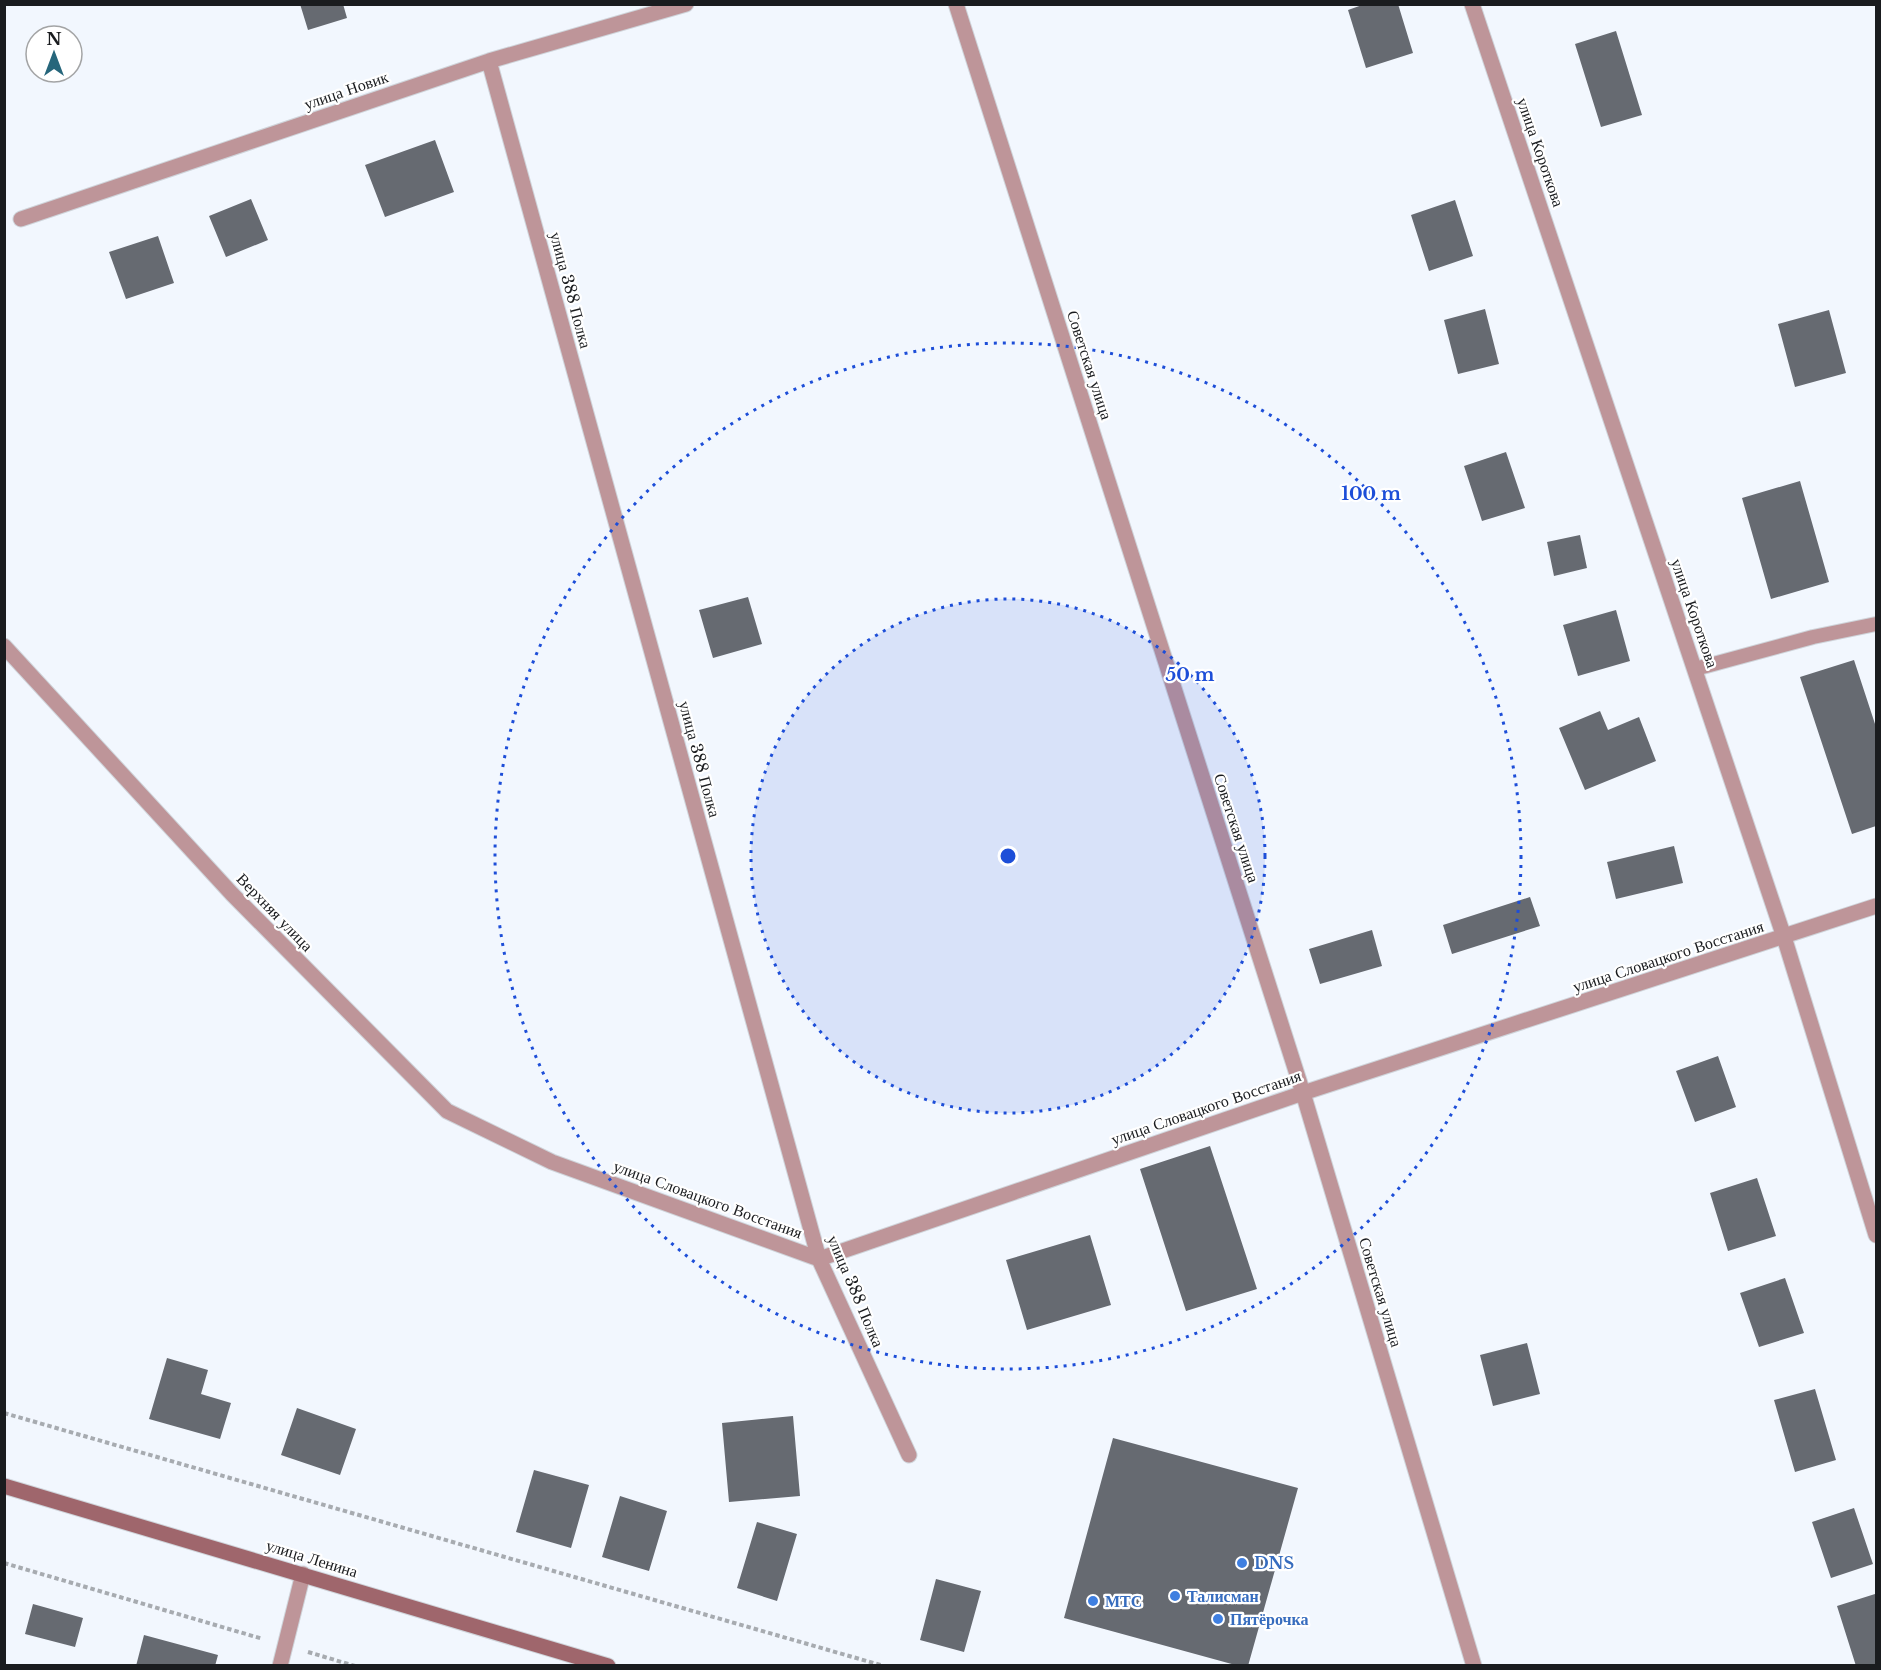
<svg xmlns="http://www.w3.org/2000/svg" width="1881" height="1670" font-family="'Libre Baskerville',serif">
<rect width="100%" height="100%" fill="#f2f7fe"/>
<path fill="#666a71" d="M 300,4 L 343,4 L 347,18 L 308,30 Z
M 1365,4 L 1398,4 L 1413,53 L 1366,68 L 1348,10 Z
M 1616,31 L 1642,115 L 1601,127 L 1575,44 Z
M 435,140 L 454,192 L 385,217 L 365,165 Z
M 251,199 L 268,240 L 226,257 L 209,216 Z
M 1455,200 L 1473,256 L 1429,271 L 1411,215 Z
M 158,236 L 174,283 L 126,299 L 109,252 Z
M 1485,309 L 1499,364 L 1458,374 L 1444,320 Z
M 1829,310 L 1846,373 L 1795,387 L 1778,324 Z
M 1506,452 L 1525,508 L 1482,521 L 1464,466 Z
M 1800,481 L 1829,582 L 1771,599 L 1742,498 Z
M 1580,535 L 1587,568 L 1554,576 L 1547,542 Z
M 748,597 L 762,644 L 713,658 L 699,610 Z
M 1616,610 L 1630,661 L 1578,676 L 1563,625 Z
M 1854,660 L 1876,727 L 1876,826 L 1852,834 L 1800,677 Z
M 1600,711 L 1608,730 L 1639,717 L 1656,761 L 1585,790 L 1559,728 Z
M 1674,846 L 1683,883 L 1616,899 L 1607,862 Z
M 1530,897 L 1540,926 L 1452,954 L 1443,925 Z
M 1372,930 L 1382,966 L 1320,984 L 1309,949 Z
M 1718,1056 L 1736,1107 L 1695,1122 L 1676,1071 Z
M 1210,1146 L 1257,1289 L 1186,1311 L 1140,1169 Z
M 1757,1178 L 1776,1236 L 1728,1251 L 1710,1193 Z
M 1090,1235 L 1111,1305 L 1027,1330 L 1006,1260 Z
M 1785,1278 L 1804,1333 L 1759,1347 L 1740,1293 Z
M 1527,1343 L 1540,1394 L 1493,1406 L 1480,1355 Z
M 167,1358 L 208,1370 L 201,1394 L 231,1403 L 220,1439 L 149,1419 Z
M 1815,1389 L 1836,1460 L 1795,1472 L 1774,1400 Z
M 297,1408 L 356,1429 L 340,1475 L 281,1455 Z
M 793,1416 L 800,1496 L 729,1502 L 722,1423 Z
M 1113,1438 L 1298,1488 L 1248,1666 L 1239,1666 L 1064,1618 Z
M 534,1470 L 589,1485 L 571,1548 L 516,1532 Z
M 620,1496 L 667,1511 L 649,1571 L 602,1557 Z
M 1854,1508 L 1873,1564 L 1831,1578 L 1812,1522 Z
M 757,1522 L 797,1534 L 777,1601 L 737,1588 Z
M 936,1579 L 981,1591 L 964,1652 L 920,1640 Z
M 1875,1594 L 1876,1666 L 1856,1666 L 1837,1606 Z
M 33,1604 L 83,1618 L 75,1647 L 25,1634 Z
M 144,1635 L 218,1655 L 215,1666 L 136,1666 Z"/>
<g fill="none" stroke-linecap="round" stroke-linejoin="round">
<defs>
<path id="lane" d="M 1695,669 L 1813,637 L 1876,624"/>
<path id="street" d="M 956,4 L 1303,1093 L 1474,1666
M 1472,4 L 1784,937 L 1876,1235
M 489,61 L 819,1259 L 909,1455
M 21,219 L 489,61 L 686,4
M 4,646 L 232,894 L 447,1111 L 552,1162 L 819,1259 L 1303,1093 L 1876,906
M 280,1666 L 303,1574"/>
<path id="secondary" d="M 4,1486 L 608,1666"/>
</defs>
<use href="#lane" stroke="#cfd4da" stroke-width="16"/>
<use href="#street" stroke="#cfd4da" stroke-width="17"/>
<use href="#secondary" stroke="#cfd4da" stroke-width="17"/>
<path stroke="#a7abb0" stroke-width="4" stroke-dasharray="4.5 3" stroke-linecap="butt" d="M 4,1413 L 884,1666
M 4,1563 L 263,1639
M 308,1652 L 355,1666"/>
<use href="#lane" stroke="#be9599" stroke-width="14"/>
<use href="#street" stroke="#be9599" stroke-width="15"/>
<use href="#secondary" stroke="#9f666c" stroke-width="15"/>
</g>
<circle cx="1008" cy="856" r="257" fill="#1d4ed8" fill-opacity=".12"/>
<g fill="none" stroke="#1d4ed8" stroke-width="3" stroke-dasharray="3 6">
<circle cx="1008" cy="856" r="257"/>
<circle cx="1008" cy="856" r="513"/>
</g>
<g fill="#3f7fe0" stroke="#fff" stroke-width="2">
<circle cx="1242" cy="1563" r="6"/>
<circle cx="1175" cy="1596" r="6"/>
<circle cx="1093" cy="1601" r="6"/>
<circle cx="1218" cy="1619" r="6"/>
</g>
<g text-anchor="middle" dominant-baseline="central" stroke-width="4.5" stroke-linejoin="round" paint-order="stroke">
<g font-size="16" fill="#1a1c1f" stroke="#fff">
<text transform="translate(346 90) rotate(-19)">улица Новик</text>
<text transform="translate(1541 152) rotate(71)">улица Короткова</text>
<text transform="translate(571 290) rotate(75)">улица 388 Полка</text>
<text transform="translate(1090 365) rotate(72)">Советская улица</text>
<text transform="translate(1695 613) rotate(71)">улица Короткова</text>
<text transform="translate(700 759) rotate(75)">улица 388 Полка</text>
<text transform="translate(1237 828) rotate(72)">Советская улица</text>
<text transform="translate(275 912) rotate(46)">Верхняя улица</text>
<text transform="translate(1668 956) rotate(-18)">улица Словацкого Восстания</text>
<text transform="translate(1206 1107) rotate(-19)">улица Словацкого Восстания</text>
<text transform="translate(708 1199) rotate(20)">улица Словацкого Восстания</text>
<text transform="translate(856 1291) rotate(67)">улица 388 Полка</text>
<text transform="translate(1381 1292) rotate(73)">Советская улица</text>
<text transform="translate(312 1558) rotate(17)">улица Ленина</text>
</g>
<g font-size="16" font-weight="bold" fill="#366cbe" stroke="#fff" text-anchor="start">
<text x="1254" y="1563">DNS</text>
<text x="1187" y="1596">Талисман</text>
<text x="1105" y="1601">МТС</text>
<text x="1230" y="1619">Пятёрочка</text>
</g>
</g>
<circle cx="1008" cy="856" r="9" fill="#1d4ed8" stroke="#fff" stroke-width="3"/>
<g font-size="18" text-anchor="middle" font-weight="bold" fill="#1d4ed8" stroke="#fff" stroke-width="4.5" stroke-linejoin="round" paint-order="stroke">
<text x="1371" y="500">100 m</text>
<text x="1190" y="681">50 m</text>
</g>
<rect width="1881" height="1670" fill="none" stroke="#1a1c1f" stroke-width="12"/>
<g transform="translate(54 54)"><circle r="28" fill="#ffffff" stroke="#a3a4a5" stroke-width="1.5"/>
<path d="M0-4.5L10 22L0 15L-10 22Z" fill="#26667b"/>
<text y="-9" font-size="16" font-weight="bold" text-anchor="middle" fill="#1a1c1f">N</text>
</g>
</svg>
